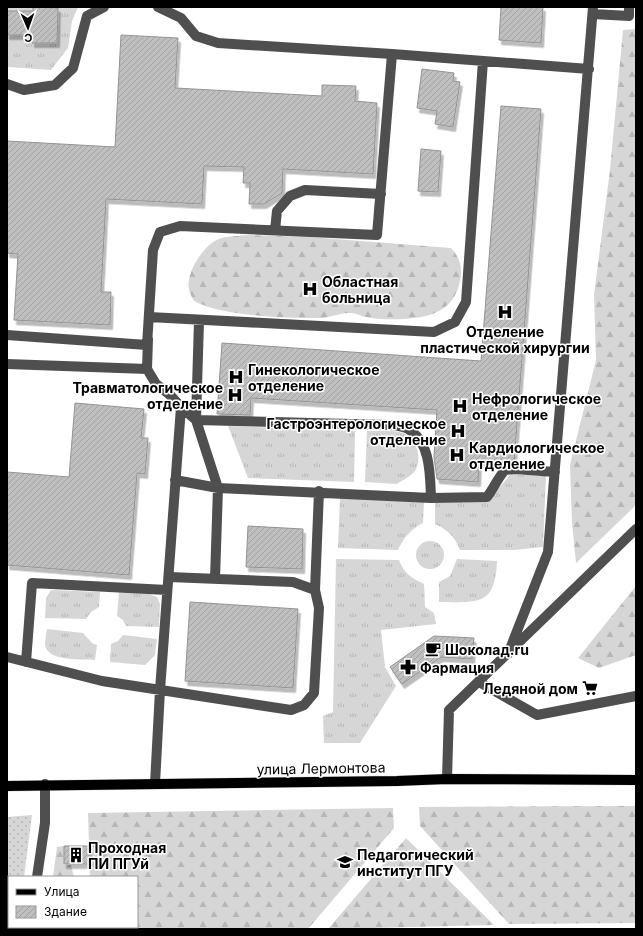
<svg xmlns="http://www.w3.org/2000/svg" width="643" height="936" font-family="Inter,sans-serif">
<defs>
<pattern id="grass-tufts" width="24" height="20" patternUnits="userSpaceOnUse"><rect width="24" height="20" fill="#d6d6d6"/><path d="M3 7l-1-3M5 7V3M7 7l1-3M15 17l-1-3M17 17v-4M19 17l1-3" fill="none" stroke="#b6b6b6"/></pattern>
<pattern id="forest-firs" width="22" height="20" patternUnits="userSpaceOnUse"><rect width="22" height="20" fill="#d6d6d6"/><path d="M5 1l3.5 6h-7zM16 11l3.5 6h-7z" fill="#b6b6b6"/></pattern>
<pattern id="park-dots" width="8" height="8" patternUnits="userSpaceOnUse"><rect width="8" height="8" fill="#d6d6d6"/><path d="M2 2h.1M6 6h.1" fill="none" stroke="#b6b6b6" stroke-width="1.8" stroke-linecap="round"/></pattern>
<pattern id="building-hatch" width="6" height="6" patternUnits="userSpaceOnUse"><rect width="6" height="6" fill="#bfbfbf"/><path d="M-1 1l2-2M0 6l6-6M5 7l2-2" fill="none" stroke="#a2a2a2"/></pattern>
<filter id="shadow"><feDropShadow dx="2.5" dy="4.5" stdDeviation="0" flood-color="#0004"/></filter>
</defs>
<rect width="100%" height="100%" fill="#fff"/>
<path fill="url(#grass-tufts)" d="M 7,7 L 78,7 L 72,21 L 68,48 L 51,70 L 7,67 Z
M 228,426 L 355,431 L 354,482 L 248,478 Z
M 367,431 C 378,431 397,429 407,435 C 418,443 422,459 415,471 C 411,476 403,480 397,484 L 365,482 Z
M 511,474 L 546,476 L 543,547 L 513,550 L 460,550 C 455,537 448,530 435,524 L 435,501 L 491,497 Z
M 340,498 L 424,501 L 423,523 C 411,529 404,537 398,550 L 338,548 Z
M416 555a14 14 0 1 1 28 0a14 14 0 1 1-28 0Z
M 336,559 L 399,560 C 404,574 412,578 424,584 L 425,607 L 434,613 L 436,624 L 381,630 L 385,667 L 396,686 L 360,743 L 324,743 L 323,716 L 333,712 Z
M 457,559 L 497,561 C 495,607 478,602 439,602 L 439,582 L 450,576 Z
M 51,590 L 100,592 L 99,607 L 91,612 L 86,619 L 45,618 L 46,598 Z
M 119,592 L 149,594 L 157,597 L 160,604 L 159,627 L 126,626 L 123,620 L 117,616 Z
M 47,629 L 83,633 L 92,643 L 97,645 L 95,660 C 82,659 48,662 45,645 C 45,640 46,634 47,629 Z
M 123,635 L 157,639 L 155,655 L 145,665 L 110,662 L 111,644 L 118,641 Z"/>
<path fill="url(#forest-firs)" d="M 636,29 L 636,505 L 576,563 L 572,523 L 570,465 L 596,360 L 594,295 L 610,170 L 623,30 Z
M 247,235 L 309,237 L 451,248 C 460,257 463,269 460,281 C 457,296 449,307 435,313 C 419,320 384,321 366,317 C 361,316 356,313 352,313 C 339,312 328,319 316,318 C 283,318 222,316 194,301 C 190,294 187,288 189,280 C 191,266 205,244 219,239 C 227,236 238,236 247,235 Z
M 636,586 L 636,655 L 599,668 L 578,658 Z
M 636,806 L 636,923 L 509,924 L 420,826 L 419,807 Z
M 393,808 L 394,828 L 308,929 L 132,929 L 131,927 L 137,927 L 137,877 L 90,877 L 88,813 Z
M 406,838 L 494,925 L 328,929 Z
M 64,846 L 64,865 L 71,865 L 74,877 L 53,877 L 57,847 Z"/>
<path fill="url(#park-dots)" d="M 32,815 L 24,877 L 9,877 L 9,927 L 18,927 L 18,929 L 7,929 L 7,817 Z"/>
<path fill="url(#building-hatch)" stroke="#939393" filter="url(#shadow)" d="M 33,7 L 58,8 L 57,43 L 32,43 L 32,35 L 7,35 L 7,11 L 33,11 Z
M 501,7 L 543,7 L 541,43 L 499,40 Z
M 121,35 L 178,38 L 175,88 L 322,96 L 322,85 L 356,86 L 355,101 L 377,103 L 373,174 L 283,169 L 282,193 L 264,204 L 249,204 L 250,183 L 243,183 L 244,167 L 204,166 L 202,204 L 106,199 L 101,292 L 111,292 L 110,325 L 14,320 L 18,254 L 7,253 L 7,141 L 115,147 Z
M 422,69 L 454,73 L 453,81 L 460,82 L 453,127 L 435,124 L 437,111 L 417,108 Z
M 501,106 L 541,109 L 514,463 L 479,462 L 478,482 L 437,479 L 434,457 L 437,410 L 251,398 L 250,415 L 217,414 L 222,343 L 481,361 Z
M 421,149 L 441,151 L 438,192 L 418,191 Z
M 75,403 L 144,409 L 141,438 L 148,438 L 145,474 L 137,473 L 129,575 L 7,565 L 7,472 L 69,477 Z
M 248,526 L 303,529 L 302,569 L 246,567 Z
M 190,602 L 298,609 L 293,688 L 185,681 Z
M 434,636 L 474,638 L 472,659 L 441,657 L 402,684 L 390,667 Z
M 64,846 L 89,846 L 89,864 L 64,864 Z"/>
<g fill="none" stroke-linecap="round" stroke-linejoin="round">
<defs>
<path id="major" d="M 7,786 L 397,781 L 447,779 L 636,780"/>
</defs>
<use href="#major" stroke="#dbdbdb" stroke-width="11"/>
<path stroke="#4f4f4f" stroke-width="10" d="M 158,7 L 181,18 L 196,36 L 218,43 L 392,54
M 593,14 L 629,16 L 629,7
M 7,84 L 24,90 L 55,85 L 73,68 L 87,16 L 104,7
M 275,230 L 277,211 L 290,196 L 305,190 L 381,194
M 149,317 L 434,332 L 455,322 L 466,302 L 483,61
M 199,321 L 196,420 L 218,488 L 215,579
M 7,335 L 147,345 L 153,250 L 160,232 L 180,226 L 377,235 L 392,54 L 589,69
M 148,339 L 147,369 L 156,384 L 169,394 L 181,407 L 196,420 L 390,425 C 396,426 403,426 408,429 C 431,442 430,475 431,498
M 7,364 L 147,369
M 175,480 L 218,488 L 431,498 L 487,497 C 494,488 497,479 505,470 L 515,469 L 555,472
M 315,590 L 319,491
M 508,654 L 548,552 L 593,7
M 7,657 L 102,681 L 291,710 L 304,705 L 314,693 L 319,608 L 315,590 L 293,582 L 169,577
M 26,662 L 32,583 L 167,590
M 479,682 L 537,715 L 636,696
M 447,779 L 449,710 L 636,529
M 155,784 L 160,690 L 181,407
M 37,877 L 45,823 L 45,784
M 29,929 L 29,927"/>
<use href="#major" stroke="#000" stroke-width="10"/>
</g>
<defs>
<symbol id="hospital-bare" viewBox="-9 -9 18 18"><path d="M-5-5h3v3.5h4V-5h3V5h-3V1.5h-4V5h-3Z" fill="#000" stroke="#fff" stroke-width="2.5" paint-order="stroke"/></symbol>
<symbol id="cafe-bare" viewBox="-9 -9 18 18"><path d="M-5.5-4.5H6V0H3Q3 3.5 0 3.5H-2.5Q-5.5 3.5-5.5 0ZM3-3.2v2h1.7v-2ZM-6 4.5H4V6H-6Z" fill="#000" stroke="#fff" stroke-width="2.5" paint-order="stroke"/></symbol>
<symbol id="pharmacy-bare" viewBox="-9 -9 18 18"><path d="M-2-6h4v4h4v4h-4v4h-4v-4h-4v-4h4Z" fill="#000" stroke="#fff" stroke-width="2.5" paint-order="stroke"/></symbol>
<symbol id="supermarket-bare" viewBox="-9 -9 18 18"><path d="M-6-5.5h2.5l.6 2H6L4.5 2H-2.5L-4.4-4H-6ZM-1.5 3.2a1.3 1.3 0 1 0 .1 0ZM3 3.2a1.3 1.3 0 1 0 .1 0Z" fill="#000" stroke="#fff" stroke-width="2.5" paint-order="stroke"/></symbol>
<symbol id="building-bare" viewBox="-9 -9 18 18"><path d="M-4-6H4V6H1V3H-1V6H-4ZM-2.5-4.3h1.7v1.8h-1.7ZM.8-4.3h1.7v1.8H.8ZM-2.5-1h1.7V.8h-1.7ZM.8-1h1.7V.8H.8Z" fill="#000" stroke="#fff" stroke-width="2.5" paint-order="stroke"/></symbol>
<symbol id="university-bare" viewBox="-9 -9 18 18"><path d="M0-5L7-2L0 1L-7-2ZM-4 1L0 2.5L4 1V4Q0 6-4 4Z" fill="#000" stroke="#fff" stroke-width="2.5" paint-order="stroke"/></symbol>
</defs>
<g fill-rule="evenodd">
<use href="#hospital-bare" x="299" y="278" width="22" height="22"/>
<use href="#hospital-bare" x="494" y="301" width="22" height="22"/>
<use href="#hospital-bare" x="225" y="366" width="22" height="22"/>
<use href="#hospital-bare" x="224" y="384" width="22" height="22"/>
<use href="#hospital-bare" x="449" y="395" width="22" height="22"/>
<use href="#hospital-bare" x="447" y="420" width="22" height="22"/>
<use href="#hospital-bare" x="446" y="444" width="22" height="22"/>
<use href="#cafe-bare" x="422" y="638" width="22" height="22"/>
<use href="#pharmacy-bare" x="397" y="656" width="22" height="22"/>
<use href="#supermarket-bare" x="579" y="677" width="22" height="22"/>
<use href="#building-bare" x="65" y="844" width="22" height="22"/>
<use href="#university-bare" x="334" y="851" width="22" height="22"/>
</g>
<g text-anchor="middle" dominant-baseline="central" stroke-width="3" stroke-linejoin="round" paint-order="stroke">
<g font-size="14" font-weight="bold" fill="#000" stroke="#fff" text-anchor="start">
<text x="322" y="281">Областная<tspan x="322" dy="16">больница</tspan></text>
<text x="505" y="331" text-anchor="middle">Отделение<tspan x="505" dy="16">пластической хирургии</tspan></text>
<text x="248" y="369">Гинекологическое<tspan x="248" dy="16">отделение</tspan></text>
<text x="223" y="387" text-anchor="end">Травматологическое<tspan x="223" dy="16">отделение</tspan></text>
<text x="472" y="398">Нефрологическое<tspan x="472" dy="16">отделение</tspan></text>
<text x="446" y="423" text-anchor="end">Гастроэнтерологическое<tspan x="446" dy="16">отделение</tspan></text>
<text x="469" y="447">Кардиологическое<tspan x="469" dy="16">отделение</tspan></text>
<text x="445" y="649">Шоколад.ru</text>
<text x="420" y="667">Фармация</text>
<text x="578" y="688" text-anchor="end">Ледяной дом</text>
<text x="88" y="847">Проходная<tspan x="88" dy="16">ПИ ПГУй</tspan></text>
<text x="357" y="854">Педагогический<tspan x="357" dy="16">институт ПГУ</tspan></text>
</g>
<g font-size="14" fill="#000" stroke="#fff">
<text transform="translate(321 768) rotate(-1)">улица Лермонтова</text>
</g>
</g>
<rect width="643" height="936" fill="none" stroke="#000000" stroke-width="16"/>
<rect x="8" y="876" width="130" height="52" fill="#ffffff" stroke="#999999"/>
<rect x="16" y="889" width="20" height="6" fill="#000000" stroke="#999999"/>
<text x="44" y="896" font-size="12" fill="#000000">Улица</text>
<rect x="16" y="906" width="20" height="12" fill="url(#building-hatch)" stroke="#999999"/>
<text x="44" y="916" font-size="12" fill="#000000">Здание</text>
<g transform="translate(28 28) rotate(178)" stroke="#ffffff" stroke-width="3" paint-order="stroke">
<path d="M0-3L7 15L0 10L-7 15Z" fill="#000000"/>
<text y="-6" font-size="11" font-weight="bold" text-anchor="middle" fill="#000000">С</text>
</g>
</svg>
